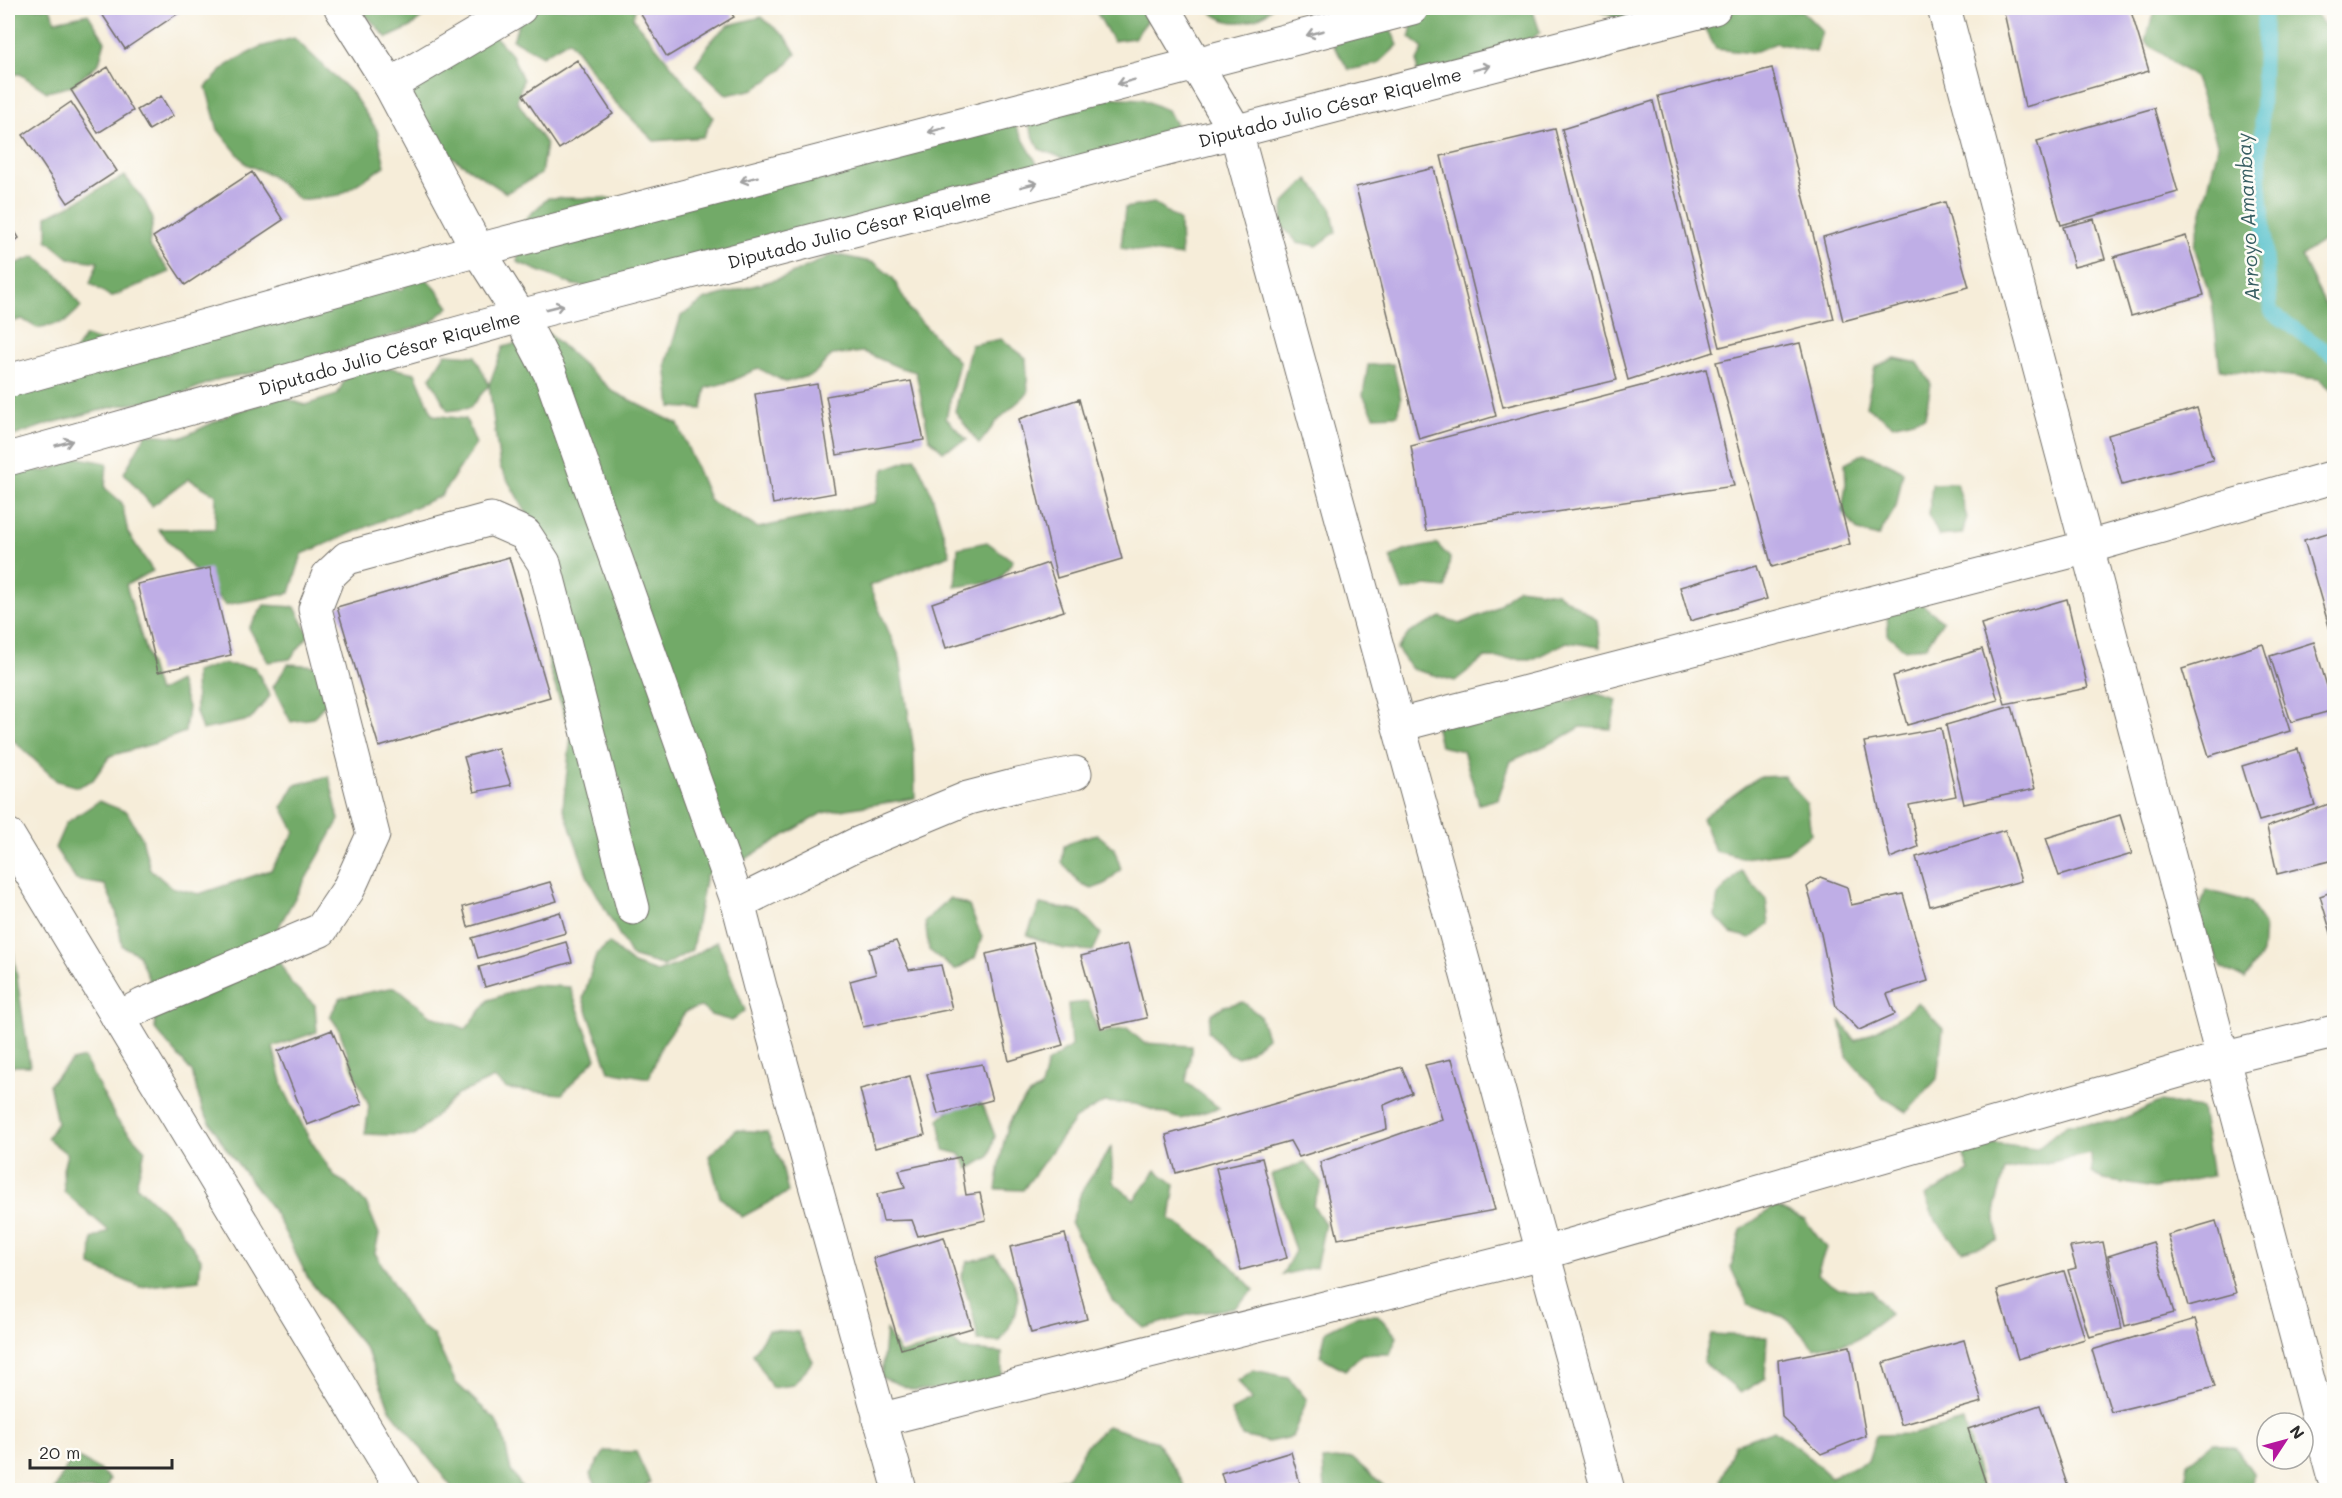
<svg xmlns="http://www.w3.org/2000/svg" width="2342" height="1498" font-family="Mali,sans-serif">
<rect width="100%" height="100%" fill="#fdfcf7"/>
<filter id="ink" filterUnits="userSpaceOnUse"><feTurbulence type="fractalNoise" baseFrequency=".0167" numOctaves="2"/><feDisplacementMap in="SourceGraphic" scale="12" xChannelSelector="R" yChannelSelector="G"/><feConvolveMatrix kernelMatrix="1 2 1 2 8 2 1 2 1" color-interpolation-filters="sRGB"/></filter>
<filter id="wash" filterUnits="userSpaceOnUse"><feTurbulence type="fractalNoise" baseFrequency=".008" numOctaves="4" result="noise"/><feDisplacementMap in="SourceGraphic" scale="24" xChannelSelector="R" yChannelSelector="G"/><feGaussianBlur stdDeviation="1.35" result="paint"/><feColorMatrix in="noise" values="0 0 0 0 0 0 0 0 0 0 0 0 0 0 0 0 0 1.4 0 .05"/><feComposite in="paint" operator="in"/></filter>
<g filter="url(#wash)">
<rect width="100%" height="100%" fill="#f6edd9"/>
<path fill="#72aa68" stroke="#4e6a4a" stroke-width="1.5" d="M 8,8 L 50,8 L 55,21 L 88,14 L 105,41 L 99,63 L 72,86 L 47,92 L 20,74 L 8,75 Z
M 363,8 L 434,8 L 409,28 L 387,38 L 362,11 Z
M 524,8 L 635,8 L 633,18 L 713,117 L 703,137 L 654,141 L 613,100 L 569,40 L 542,56 L 513,40 Z
M 1094,8 L 1150,8 L 1153,14 L 1134,38 L 1113,41 Z
M 1207,8 L 1272,8 C 1253,26 1225,28 1207,8 Z
M 1459,8 L 1532,8 L 1540,32 L 1520,49 L 1417,84 L 1417,61 L 1423,49 L 1410,37 L 1413,12 L 1432,13 Z
M 1596,8 L 1744,8 L 1765,11 L 1801,10 L 1822,31 L 1816,52 L 1776,43 L 1752,53 L 1716,49 L 1703,25 L 1634,25 L 1596,10 Z
M 2155,8 L 2318,8 L 2315,12 L 2334,39 L 2334,233 L 2301,256 L 2327,308 L 2334,305 L 2334,392 L 2319,379 L 2220,369 L 2212,302 L 2194,246 L 2218,146 L 2195,78 L 2145,42 Z
M 761,17 L 786,37 L 796,54 L 782,70 L 755,89 L 727,95 L 695,65 L 713,38 L 729,25 Z
M 1387,22 L 1398,45 L 1378,64 L 1349,70 L 1333,45 Z
M 492,33 L 512,55 L 523,80 L 517,101 L 546,144 L 541,174 L 506,193 L 435,146 L 403,81 Z
M 294,38 L 352,93 L 377,130 L 385,166 L 340,195 L 300,200 L 270,175 L 246,164 L 218,130 L 206,87 L 227,65 L 260,47 Z
M 1106,97 L 1142,99 L 1167,110 L 1187,141 L 1075,163 L 1039,149 L 1028,124 Z
M 1010,116 L 1038,165 L 629,291 L 573,285 L 517,262 L 522,222 L 548,198 L 606,198 L 665,208 Z
M 125,176 L 145,202 L 153,219 L 149,245 L 170,272 L 111,297 L 90,283 L 98,262 L 69,258 L 47,240 L 47,216 C 74,205 98,188 125,176 Z
M 1308,179 L 1331,207 L 1336,232 L 1317,246 L 1297,242 L 1281,225 L 1284,203 Z
M 1154,203 L 1180,221 L 1181,256 L 1121,248 L 1125,208 Z
M 834,254 L 875,263 L 893,278 L 910,310 L 959,362 L 946,418 L 967,440 L 943,451 L 929,438 L 916,372 L 898,367 L 864,352 L 832,355 L 813,375 L 785,382 L 758,368 L 732,381 L 706,388 L 702,409 L 671,407 L 666,364 L 681,316 L 706,299 L 785,277 Z
M 35,256 L 61,278 L 81,307 L 65,322 L 37,328 L 22,319 L 8,323 L 8,267 Z
M 417,269 L 436,289 L 449,307 L 430,323 L 365,344 L 257,372 L 219,379 L 171,398 L 117,406 L 48,424 L 8,438 L 8,383 L 70,359 L 85,336 L 106,343 L 150,338 L 167,355 L 184,334 L 386,286 L 402,290 Z
M 549,334 L 614,392 L 678,424 L 710,501 L 758,528 L 875,503 L 884,469 L 915,458 L 931,492 L 950,555 L 869,586 L 900,658 L 914,751 L 915,798 L 822,813 L 747,858 L 706,875 L 692,950 L 664,966 L 631,956 L 588,878 L 563,807 L 571,735 L 549,667 L 543,587 L 554,561 L 500,467 L 489,385 L 503,347 Z
M 1001,339 L 1026,358 L 1028,393 L 997,421 L 979,444 L 955,411 L 971,345 Z
M 445,354 L 475,356 L 489,385 L 470,408 L 448,411 L 430,378 Z
M 1895,358 L 1918,363 L 1931,384 L 1925,417 L 1893,425 L 1866,406 L 1875,367 Z
M 1393,364 L 1401,399 L 1397,415 L 1374,416 L 1363,395 L 1368,365 Z
M 391,368 L 415,373 L 433,415 L 466,419 L 476,444 L 441,496 L 302,554 L 290,593 L 225,605 L 158,529 L 215,529 L 216,495 L 189,479 L 152,506 L 124,473 L 146,434 L 183,437 L 235,412 L 282,397 L 305,405 L 337,395 L 349,371 Z
M 1864,453 C 1877,460 1892,462 1903,472 L 1896,507 L 1878,537 L 1858,531 L 1842,511 L 1846,485 L 1845,463 Z
M 75,457 L 107,463 L 105,488 L 122,503 L 128,533 L 153,571 L 126,585 L 158,692 L 179,681 L 188,707 L 185,732 L 156,743 L 110,756 L 93,780 L 78,787 L 57,781 L 9,736 L 8,731 L 8,512 L 12,509 L 14,469 L 48,471 Z
M 1957,483 L 1967,518 L 1962,534 L 1939,536 L 1929,515 L 1932,484 Z
M 987,542 L 1013,561 L 999,581 L 955,587 L 958,548 Z
M 1437,544 L 1450,558 L 1446,588 L 1426,586 L 1403,591 L 1390,557 L 1407,550 Z
M 1518,588 L 1557,593 L 1597,620 L 1600,647 L 1567,642 L 1533,659 L 1484,658 L 1455,681 L 1412,669 L 1397,649 L 1409,633 L 1441,617 L 1460,624 L 1493,610 Z
M 1918,601 L 1943,621 L 1926,646 L 1905,650 L 1888,635 L 1887,607 Z
M 264,605 L 295,607 L 309,635 L 290,659 L 268,662 L 249,628 Z
M 220,664 L 255,667 L 270,696 L 250,720 L 202,730 L 196,712 L 195,672 Z
M 288,664 L 318,666 L 333,695 L 313,718 L 291,722 L 273,687 Z
M 1594,693 L 1617,700 L 1611,729 L 1581,727 L 1560,739 L 1511,761 L 1498,799 L 1479,804 L 1463,751 L 1440,746 L 1433,716 L 1512,718 L 1535,704 L 1567,702 Z
M 329,776 L 339,820 L 269,944 L 292,984 L 315,1005 L 317,1032 L 273,1047 L 284,1089 L 309,1138 L 335,1177 L 346,1183 L 367,1205 L 379,1234 L 375,1253 L 415,1321 L 433,1335 L 456,1383 L 495,1419 L 504,1439 L 511,1471 L 524,1490 L 454,1490 L 390,1409 L 367,1351 L 309,1280 L 275,1213 L 225,1147 L 202,1109 L 192,1072 L 155,1029 L 153,990 L 138,954 L 122,946 L 116,911 L 105,885 L 76,880 L 55,848 L 66,823 L 99,801 L 127,812 L 142,838 L 150,869 L 171,887 L 199,894 L 271,870 L 295,832 L 282,807 L 295,785 Z
M 1784,776 L 1807,804 L 1811,834 L 1787,852 L 1744,858 L 1715,851 L 1702,818 L 1758,777 Z
M 1097,834 L 1114,848 L 1121,869 L 1105,884 L 1092,889 L 1082,885 L 1062,863 L 1064,846 L 1078,839 Z
M 1741,871 L 1766,899 L 1769,924 L 1751,938 L 1731,933 L 1715,916 L 1718,895 Z
M 2206,890 L 2250,902 L 2264,926 L 2262,954 L 2245,979 L 2222,968 L 2197,918 Z
M 950,898 L 969,906 L 982,937 L 975,958 L 955,970 L 929,950 L 925,921 Z
M 1040,904 L 1081,912 L 1101,934 L 1093,951 L 1064,949 L 1027,935 Z
M 717,941 L 745,1010 L 732,1021 L 711,1015 L 701,1007 L 686,1011 L 662,1045 L 649,1078 L 609,1071 L 583,999 L 596,955 L 609,943 L 633,964 L 657,972 L 682,963 Z
M 8,950 L 13,950 L 30,1066 L 8,1066 Z
M 533,985 L 570,987 L 596,1058 L 562,1094 L 507,1089 L 494,1078 L 457,1095 L 414,1136 L 365,1134 L 369,1106 L 354,1072 L 339,1029 L 330,1016 L 340,998 L 395,987 L 432,1016 L 466,1029 L 489,1000 Z
M 1088,1002 L 1099,1033 L 1127,1028 L 1144,1043 L 1192,1046 L 1186,1082 L 1219,1108 L 1181,1119 L 1135,1104 L 1104,1102 L 1075,1119 L 1023,1190 L 996,1189 C 1003,1150 1002,1107 1041,1088 L 1047,1063 L 1071,1046 L 1068,1004 Z
M 1243,1002 L 1260,1016 L 1267,1037 L 1251,1051 L 1238,1057 L 1228,1053 L 1208,1031 L 1211,1014 L 1224,1006 Z
M 1918,1002 L 1943,1029 L 1937,1079 L 1907,1112 L 1881,1096 L 1847,1057 L 1840,1020 L 1855,1041 C 1878,1030 1899,1019 1918,1002 Z
M 84,1058 L 117,1120 L 145,1150 L 136,1185 L 176,1223 L 201,1259 L 199,1280 L 140,1287 L 91,1266 L 92,1239 L 109,1231 L 64,1192 L 63,1169 L 67,1154 L 47,1138 L 57,1123 L 49,1084 L 72,1061 Z
M 965,1097 L 983,1105 L 995,1136 L 989,1157 L 969,1169 L 960,1154 L 944,1150 L 939,1120 Z
M 2160,1102 L 2201,1108 L 2212,1176 L 2154,1188 L 2104,1180 L 2092,1173 L 2091,1154 L 2005,1171 L 1995,1207 L 1998,1241 L 1962,1251 L 1935,1220 L 1925,1196 L 1969,1172 L 1962,1149 L 1995,1144 L 2036,1149 L 2067,1124 L 2115,1122 Z
M 736,1130 L 767,1132 L 781,1162 L 788,1192 L 742,1217 L 720,1197 L 709,1156 Z
M 1111,1147 L 1113,1182 L 1134,1200 L 1156,1170 L 1175,1185 L 1170,1219 L 1216,1250 L 1254,1290 L 1235,1308 L 1191,1314 L 1144,1328 L 1114,1302 L 1071,1224 L 1081,1192 Z
M 1305,1162 L 1322,1183 L 1313,1205 L 1325,1224 L 1316,1267 L 1282,1275 L 1295,1251 L 1271,1175 Z
M 1775,1206 L 1805,1220 L 1826,1248 L 1817,1274 L 1839,1289 L 1872,1291 L 1890,1314 L 1853,1342 L 1814,1348 L 1787,1318 L 1748,1304 L 1731,1268 L 1741,1230 Z
M 995,1255 C 1024,1290 1025,1304 1000,1342 L 978,1341 L 973,1314 L 961,1277 L 967,1262 Z
M 1358,1315 L 1378,1315 L 1397,1337 L 1390,1354 L 1362,1354 L 1345,1370 L 1320,1356 L 1326,1331 Z
M 768,1330 L 798,1332 L 813,1361 L 793,1385 L 772,1388 L 753,1354 Z
M 886,1330 L 900,1354 L 952,1340 L 962,1349 L 1002,1353 L 1002,1387 L 913,1390 L 881,1377 Z
M 1711,1334 L 1767,1337 L 1765,1378 L 1741,1393 L 1703,1362 Z
M 1253,1370 L 1288,1377 L 1307,1400 L 1292,1437 L 1268,1442 L 1242,1436 L 1231,1411 L 1252,1400 L 1238,1381 Z
M 1964,1421 L 1983,1490 L 1730,1490 L 1721,1480 L 1735,1444 L 1774,1430 L 1802,1451 L 1831,1477 L 1868,1461 L 1876,1435 L 1913,1434 Z
M 1107,1426 L 1157,1442 L 1182,1480 L 1185,1490 L 1017,1490 L 1067,1478 L 1088,1444 Z
M 2213,1442 L 2236,1448 L 2253,1473 L 2252,1490 L 2185,1490 L 2188,1463 Z
M 605,1451 L 636,1452 L 650,1482 L 642,1490 L 599,1490 L 590,1474 Z
M 73,1455 L 97,1468 L 110,1479 L 106,1489 L 102,1490 L 54,1490 Z
M 1352,1458 L 1384,1486 L 1382,1490 L 1325,1490 L 1323,1460 Z"/>
<g fill="none" stroke-linecap="round" stroke-linejoin="round">
<path stroke="#53c0cb" stroke-width="14" d="M 2265,8 L 2260,176 L 2271,312 L 2334,356"/>
</g>
<g id="blocks">
<path fill="#bfaee6" d="M 98,8 L 186,8 L 125,49 Z
M 637,8 L 728,8 L 734,17 L 667,57 Z
M 2003,8 L 2130,8 L 2149,71 L 2025,107 Z
M 577,60 L 613,114 L 559,149 L 523,95 Z
M 108,67 L 133,111 L 98,133 L 71,90 Z
M 1772,68 L 1834,319 L 1720,347 L 1658,96 Z
M 161,96 L 173,116 L 149,130 L 137,110 Z
M 1653,101 L 1714,352 L 1628,380 L 1562,129 Z
M 71,102 L 117,171 L 68,203 L 23,135 Z
M 2154,108 L 2178,192 L 2061,225 L 2037,141 Z
M 1555,129 L 1617,380 L 1503,407 L 1441,156 Z
M 1434,168 L 1496,416 L 1419,439 L 1356,187 Z
M 252,172 L 283,220 L 185,285 L 153,237 Z
M 1945,202 L 1969,287 L 1843,321 L 1823,237 Z
M 2094,219 L 2105,259 L 2074,267 L 2063,227 Z
M 8,220 L 19,238 L 8,246 Z
M 2186,236 L 2204,295 L 2131,316 L 2114,257 Z
M 1800,343 L 1850,544 L 1772,567 L 1716,362 Z
M 1706,369 L 1734,486 L 1426,531 L 1411,446 Z
M 911,381 L 924,440 L 837,455 L 826,396 Z
M 817,384 L 835,493 L 773,504 L 755,394 Z
M 1079,399 L 1122,559 L 1057,578 L 1019,419 Z
M 2197,408 L 2213,460 L 2122,485 L 2108,435 Z
M 2334,531 L 2334,629 L 2330,630 L 2304,540 Z
M 509,557 L 550,697 L 379,747 L 337,607 Z
M 1048,563 L 1064,611 L 946,648 L 932,603 Z
M 1757,565 L 1767,599 L 1690,621 L 1680,587 Z
M 210,568 L 231,655 L 158,672 L 137,584 Z
M 2067,599 L 2088,688 L 2005,704 L 1981,624 Z
M 2314,642 L 2334,710 L 2291,722 L 2270,656 Z
M 2263,644 L 2290,731 L 2209,756 L 2182,669 Z
M 1982,649 L 1998,700 L 1907,725 L 1893,676 Z
M 2012,706 L 2035,789 L 1964,804 L 1946,725 Z
M 1941,728 L 1956,796 L 1909,805 L 1918,847 L 1890,858 L 1864,742 Z
M 498,748 L 511,785 L 474,792 L 464,757 Z
M 2298,749 L 2315,805 L 2259,821 L 2242,766 Z
M 2334,802 L 2334,860 L 2277,874 L 2267,827 Z
M 2120,815 L 2132,854 L 2059,876 L 2046,838 Z
M 2005,830 L 2021,881 L 1930,906 L 1916,857 Z
M 1820,877 L 1847,887 L 1851,905 L 1903,894 L 1928,981 L 1887,994 L 1895,1014 L 1859,1030 L 1836,1007 L 1821,934 L 1807,887 Z
M 550,882 L 557,901 L 468,927 L 463,907 Z
M 2334,891 L 2334,943 L 2320,896 Z
M 560,912 L 566,933 L 478,958 L 472,938 Z
M 896,941 L 909,970 L 941,965 L 952,1009 L 863,1027 L 850,981 L 876,974 L 869,949 Z
M 566,942 L 572,962 L 485,987 L 479,967 Z
M 1033,943 L 1063,1045 L 1009,1061 L 986,954 Z
M 1128,944 L 1147,1018 L 1101,1028 L 1081,956 Z
M 332,1030 L 362,1104 L 307,1125 L 278,1051 Z
M 1452,1059 L 1495,1210 L 1338,1239 L 1320,1162 L 1442,1119 L 1425,1065 Z
M 982,1064 L 992,1100 L 938,1114 L 927,1074 Z
M 1402,1067 L 1412,1093 L 1384,1105 L 1387,1129 L 1299,1157 L 1290,1141 L 1176,1173 L 1166,1135 Z
M 910,1076 L 925,1135 L 875,1148 L 860,1089 Z
M 960,1157 L 966,1195 L 980,1193 L 986,1220 L 918,1236 L 912,1220 L 883,1221 L 877,1194 L 905,1188 L 899,1170 Z
M 1262,1158 L 1287,1258 L 1241,1270 L 1216,1168 Z
M 2216,1221 L 2236,1293 L 2188,1306 L 2168,1235 Z
M 1065,1234 L 1087,1319 L 1031,1333 L 1010,1247 Z
M 944,1237 L 972,1328 L 901,1349 L 873,1258 Z
M 2103,1242 L 2122,1329 L 2089,1337 L 2068,1270 L 2076,1268 L 2070,1247 Z
M 2153,1242 L 2174,1313 L 2125,1326 L 2108,1256 Z
M 2064,1271 L 2085,1339 L 2018,1359 L 1997,1290 Z
M 2195,1319 L 2215,1387 L 2111,1412 L 2092,1350 Z
M 1964,1340 L 1982,1402 L 1901,1425 L 1883,1363 Z
M 1850,1346 L 1866,1436 L 1821,1454 L 1782,1417 L 1778,1360 Z
M 2040,1405 L 2069,1490 L 1988,1490 L 1968,1429 Z
M 1291,1452 L 1302,1490 L 1226,1490 L 1221,1473 Z"/>
</g>
</g>
<g filter="url(#ink)">
<use href="#blocks" fill-opacity="0" stroke="#726f68" stroke-width="1.5"/>
<g fill="none" stroke-linecap="round" stroke-linejoin="round">
<defs>
<g id="minor">
<path d="M 341,8 L 390,85 L 478,250 L 520,316 L 550,373 L 738,903 L 760,987 L 900,1490"/>
<path d="M 1163,8 L 1236,132 L 1608,1490"/>
<path d="M 1944,8 C 2075,497 2202,988 2334,1478"/>
<path d="M 390,85 L 520,8"/>
<path d="M 8,381 L 478,250 L 1412,8"/>
<path id="s1" d="M 8,459 L 520,316 L 1714,8"/>
<path d="M 1399,725 L 2088,547 L 2334,477"/>
<path d="M 8,835 L 403,1490"/>
<path d="M 738,903 L 855,845 L 968,798 L 1018,785 L 1075,773"/>
<path d="M 118,1018 L 143,1005 L 321,930 L 348,890 L 373,835 L 315,609 L 328,576 L 347,558 L 491,519 L 525,534 L 544,563 L 633,908"/>
<path d="M 879,1420 L 1543,1253 L 2221,1059 L 2334,1032"/>
</g>
</defs>
<use href="#minor" stroke="#726f68" stroke-width="35"/>
<use href="#minor" stroke="#fff" stroke-width="33"/>
</g>
<defs><path id="oneway-shaft" d="M-6 0H5M1.5-3L5.5 0L1.5 3" fill="none" stroke-width="1.6" stroke-linecap="round" stroke-linejoin="round" transform="scale(1.5)"/></defs>
<g stroke="#a0a0a0">
<use href="#oneway-shaft" transform="translate(1315 33) rotate(165)"/>
<use href="#oneway-shaft" transform="translate(1482 68) rotate(-15)"/>
<use href="#oneway-shaft" transform="translate(1126 82) rotate(165)"/>
<use href="#oneway-shaft" transform="translate(937 130) rotate(165)"/>
<use href="#oneway-shaft" transform="translate(749 179) rotate(165)"/>
<use href="#oneway-shaft" transform="translate(1029 185) rotate(-14)"/>
<use href="#oneway-shaft" transform="translate(555 307) rotate(-14)"/>
<use href="#oneway-shaft" transform="translate(64 443) rotate(-16)"/>
</g>
</g>
<g text-anchor="middle" dominant-baseline="central" stroke-width="5" stroke-linejoin="round" paint-order="stroke">
<g font-size="18" fill="#2b2b2b" stroke="#fdfcf7">
<text stroke="none"><textPath href="#s1" startOffset="1368">Diputado Julio César Riquelme</textPath></text>
<text stroke="none"><textPath href="#s1" startOffset="882">Diputado Julio César Riquelme</textPath></text>
<text stroke="none"><textPath href="#s1" startOffset="396">Diputado Julio César Riquelme</textPath></text>
</g>
<g font-size="20" font-style="italic" fill="#395f63" stroke="#fdfcf7">
<text transform="translate(2247 217) rotate(-93)">Arroyo Amambay</text>
</g>
</g>
<rect width="2342" height="1498" fill="none" stroke="#fdfcf7" stroke-width="30"/>
<g transform="translate(2285 1441) rotate(54)"><circle r="28" fill="#fdfcf7" stroke="#a9a8a5" stroke-width="1.5"/>
<path d="M0-4.5L10 22L0 15L-10 22Z" fill="#b5179e"/>
<text y="-9" font-size="16" font-weight="bold" text-anchor="middle" fill="#2b2b2b">N</text>
</g>
<path d="M30 1459v9h142v-9" fill="none" stroke="#2b2b2b" stroke-width="3"/>
<text x="39" y="1459" font-size="18" fill="#2b2b2b" stroke="#fdfcf7" stroke-width="4.5" paint-order="stroke">20 m</text>
</svg>
